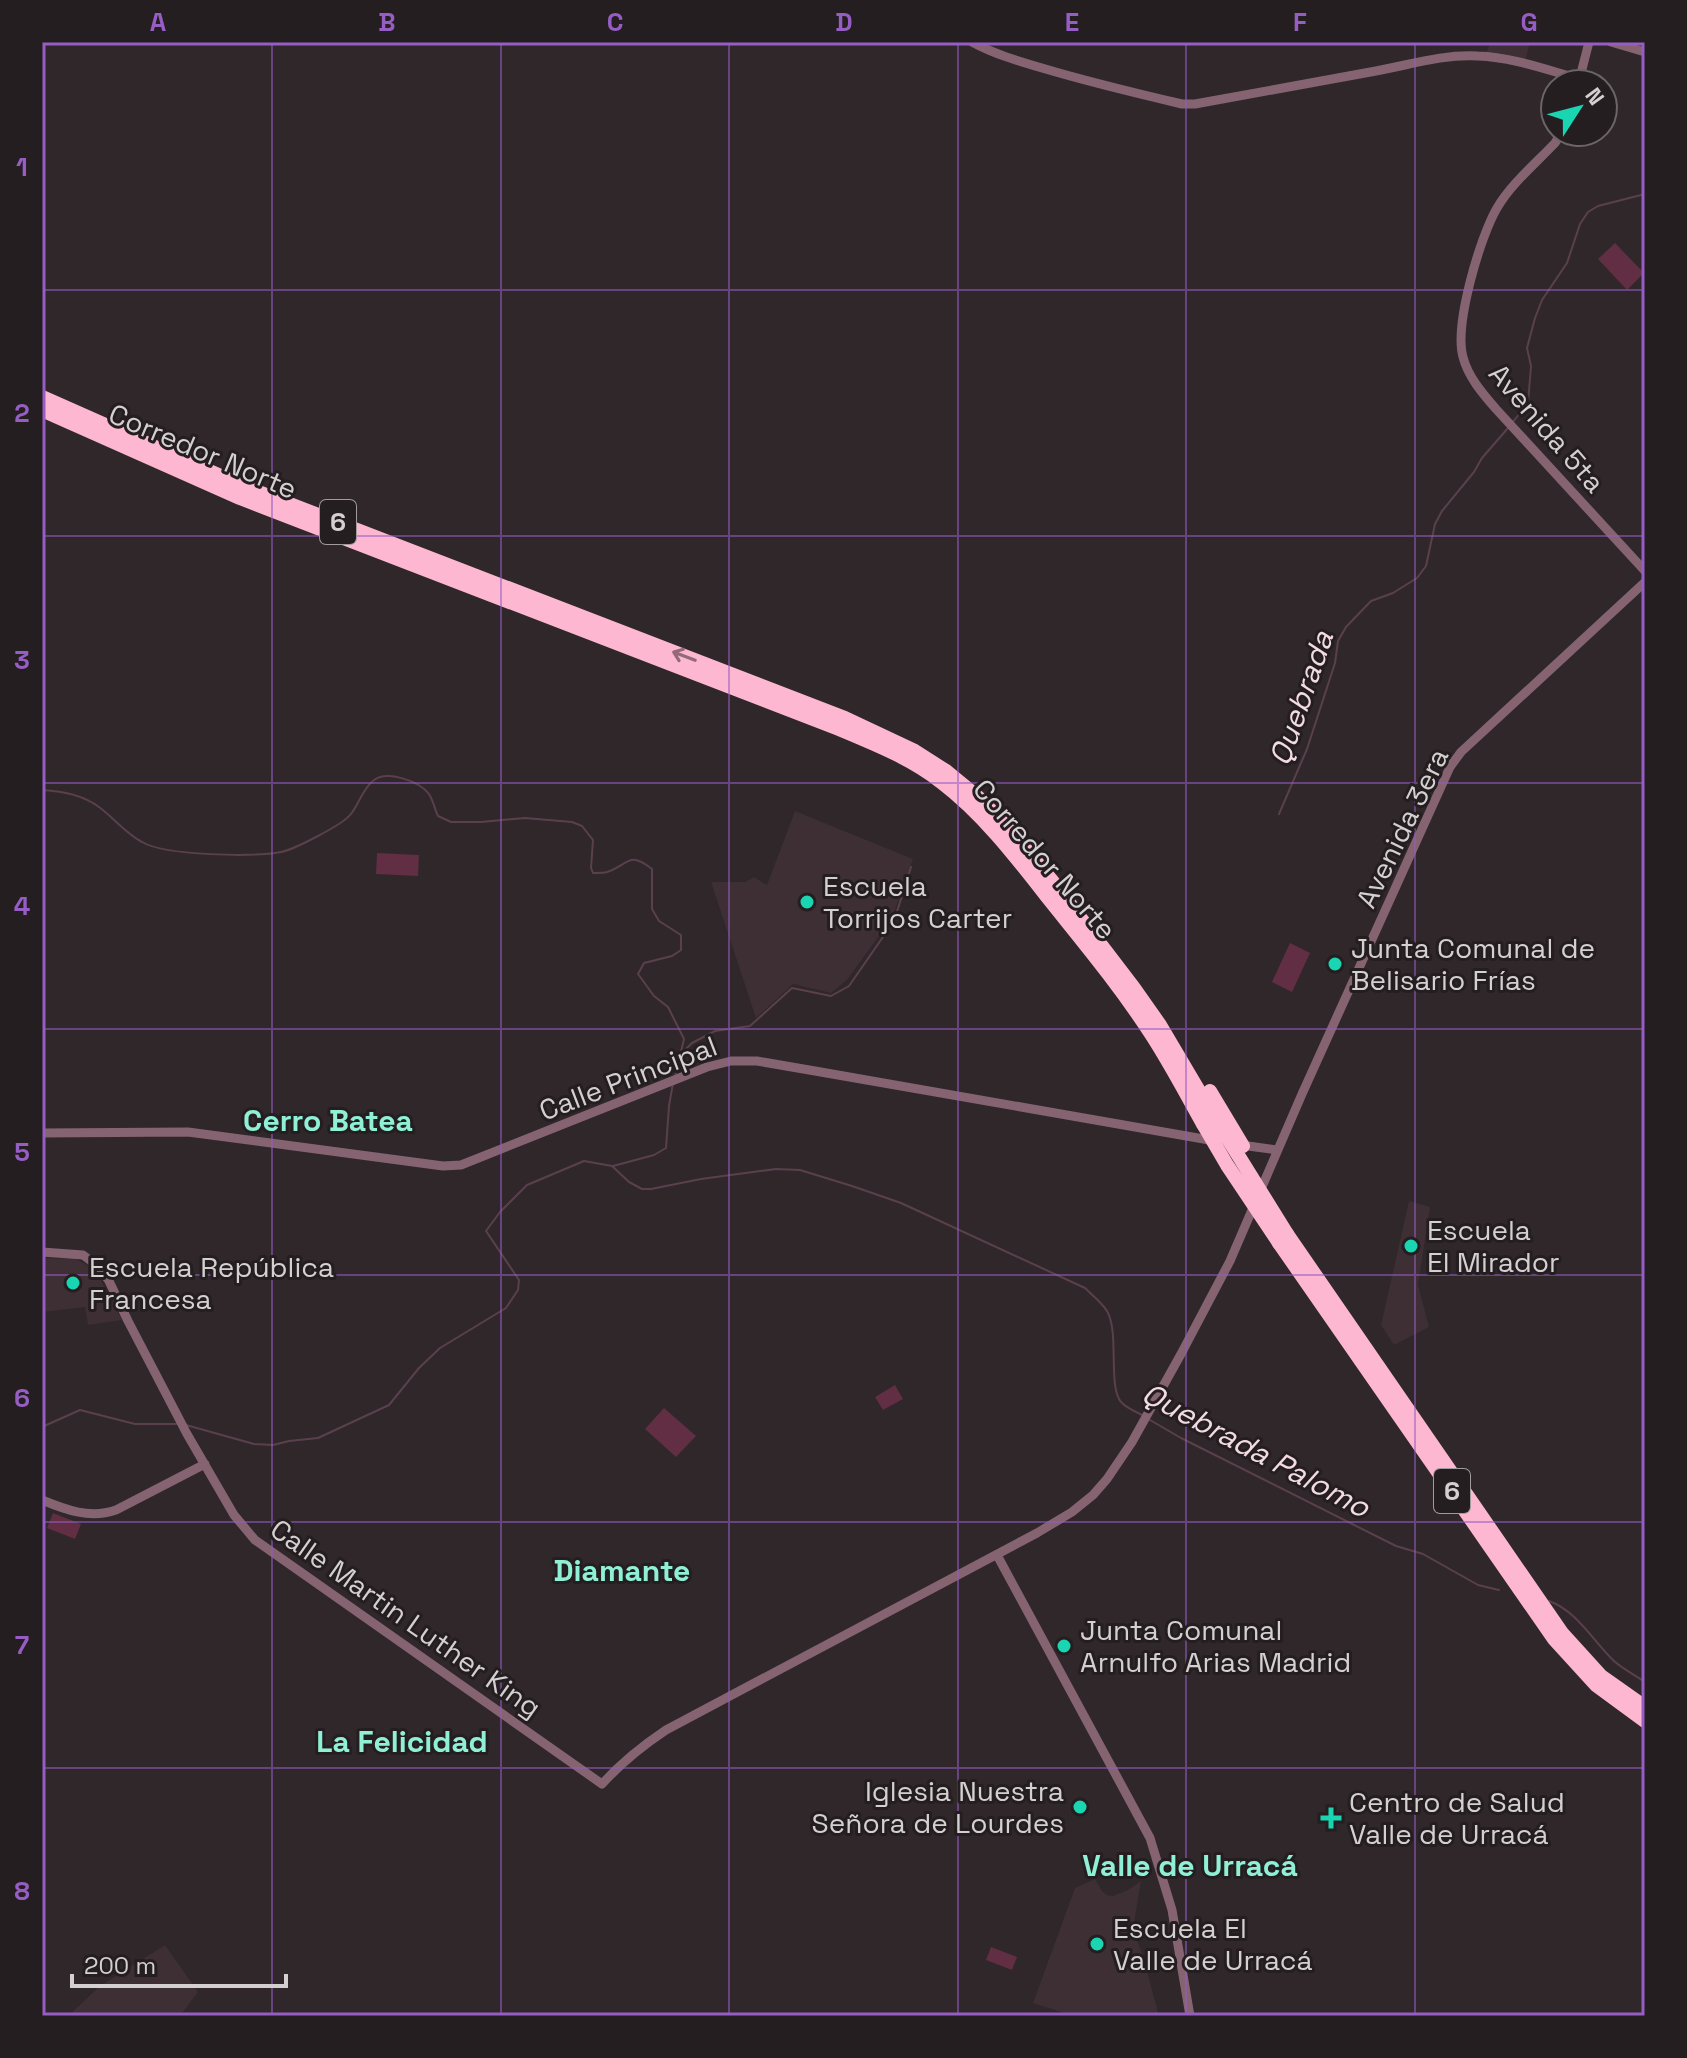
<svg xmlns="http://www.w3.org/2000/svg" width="1687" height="2058" font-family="'Space Grotesk',sans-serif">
<rect width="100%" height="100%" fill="#2f272a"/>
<path fill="#3d2f34" d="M 1491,42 L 1530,42 L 1525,62 L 1486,53 Z
M 795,811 L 913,859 L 892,918 L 847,980 L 831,993 L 793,984 L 756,1018 L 711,882 L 745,882 L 754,877 L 767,885 Z
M 1409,1201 L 1430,1207 L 1418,1285 L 1429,1327 L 1394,1345 L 1381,1325 Z
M 42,1258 L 75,1259 L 88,1265 L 97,1273 L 122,1320 L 88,1325 L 85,1307 L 42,1312 Z
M 1095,1879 L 1102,1891 L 1107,1895 L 1113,1896 L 1128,1890 L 1141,1881 L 1133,1928 L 1144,1960 L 1159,2016 L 1073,2016 L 1033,2003 L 1075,1888 Z
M 165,1945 L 198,1992 L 180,2016 L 68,2016 L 100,1986 Z"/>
<path fill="#612e43" d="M 1615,243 L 1644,273 L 1627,290 L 1598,259 Z
M 377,853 L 419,855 L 418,876 L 376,874 Z
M 1290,943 L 1310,953 L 1292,992 L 1272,982 Z
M 895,1385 L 903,1399 L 883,1410 L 875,1397 Z
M 664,1408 L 696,1436 L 676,1457 L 645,1429 Z
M 53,1513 L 81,1524 L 75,1539 L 47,1528 Z
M 991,1947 L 1017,1957 L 1012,1970 L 986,1960 Z"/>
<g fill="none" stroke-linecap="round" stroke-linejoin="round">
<path stroke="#5a404d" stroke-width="2" d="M 1512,423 L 1528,403 L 1531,366 L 1527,348 L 1535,318 L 1542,300 L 1567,263 L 1580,224 L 1588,212 L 1598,206 L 1645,194
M 42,790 C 62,791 83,795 99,807 C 114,818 125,833 142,842 C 166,856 253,857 281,852 C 293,850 342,825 350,815 C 359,805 362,789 374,780 C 387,770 419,781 429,794 C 433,800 435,810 438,816 L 451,822 L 481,822 L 525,818 L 572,822 L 582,826 L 593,840 L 591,868 L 593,873 C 595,873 605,873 607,872 C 629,865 628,850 652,869 L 652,909 L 659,921 L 681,935 L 681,950 L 672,956 L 644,963 L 638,974 L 654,996 L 668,1007 L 684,1039 L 675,1077
M 1279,814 L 1307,749 L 1335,663 L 1338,641 L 1346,627 L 1371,601 L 1393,593 L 1417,578 L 1426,566 L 1435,524 L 1442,511 L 1474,472 L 1482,458 L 1508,428
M 680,1055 L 692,1043 L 715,1031 L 750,1026 L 792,988 L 831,996 L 849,986 L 894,921 L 911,867
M 613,1166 L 654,1155 L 666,1148 L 669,1106 L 673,1083
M 1150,1420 L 1181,1438 L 1396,1546 L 1423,1554 L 1478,1585 L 1499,1590
M 186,1425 L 254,1444 L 273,1445 L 289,1441 L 318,1438 L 389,1405 L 419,1368 L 440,1348 L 506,1308 L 518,1290 L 519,1280 L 486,1231 L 500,1212 L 527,1185 L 584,1161 L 612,1166 L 629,1182 L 642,1189 L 651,1189 L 701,1179 L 776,1169 L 800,1170 L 852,1186 L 901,1203 L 1085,1288 C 1092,1295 1102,1303 1107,1311 C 1120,1333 1107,1389 1122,1403 C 1128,1409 1137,1412 1144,1416
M 42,1427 L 80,1410 L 135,1424 L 176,1424
M 1549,1601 C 1577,1611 1593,1641 1614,1661 C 1623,1669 1635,1675 1645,1682"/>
<path stroke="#866370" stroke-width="9" d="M 972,42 C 994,54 1018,61 1042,68 C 1089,82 1135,93 1182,104 L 1195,104 C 1255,93 1315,82 1376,71 C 1409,65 1443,54 1478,56 C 1512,57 1547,70 1580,79
M 1611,42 L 1645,52
M 1579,81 L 1589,42
M 1562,132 L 1555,143 C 1536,163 1511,184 1497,208 C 1480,237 1454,325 1463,357 C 1468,377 1483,394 1496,409 L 1645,571
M 42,1133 L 188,1132 L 443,1166 L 461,1165 L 707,1067 L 731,1061 L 757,1061 L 815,1071 L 1215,1141
M 1241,1145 L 1277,1150
M 42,1252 L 83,1255 L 99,1267 L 109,1281 L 128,1321 L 187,1434 L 234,1515 L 255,1540 L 602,1784 C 621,1763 642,1746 666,1730 L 1037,1533 L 1072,1512 L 1093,1495 L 1107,1479 L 1132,1442 L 1181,1354 L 1230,1261 L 1302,1094 L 1450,767 L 1461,752 L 1645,582
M 42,1500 C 66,1510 90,1519 116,1510 L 205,1464
M 997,1555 L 1150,1838 L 1172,1910 L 1190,2016"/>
<path stroke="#feb7d1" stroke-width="14" d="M 42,397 L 243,486 L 845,718 L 913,750 L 946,771 L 980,799 L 1009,829 L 1053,882 L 1134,988 L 1160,1025 L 1215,1118
M 42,410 L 240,498 L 839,729 C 874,744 911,758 941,782 C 983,814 1016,857 1048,898 C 1084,943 1120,986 1151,1034 C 1170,1063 1186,1094 1203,1124
M 1210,1091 L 1243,1146
M 1287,1234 L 1562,1633 L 1601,1676 L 1645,1707
M 1279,1243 L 1554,1639 L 1596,1685 L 1645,1721"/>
<path stroke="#feb7d1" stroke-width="14" d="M 1215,1118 L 1287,1234
M 1203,1124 L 1227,1165 L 1279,1243"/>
</g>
<defs><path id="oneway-shaft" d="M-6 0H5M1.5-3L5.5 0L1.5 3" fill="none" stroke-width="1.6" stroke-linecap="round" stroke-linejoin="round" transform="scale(2)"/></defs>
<use stroke="#926a78" href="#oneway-shaft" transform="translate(684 656) rotate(-159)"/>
<path fill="none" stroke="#965dc4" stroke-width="2" stroke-opacity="0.55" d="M 272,42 L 272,2016M 501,42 L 501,2016M 729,42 L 729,2016M 958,42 L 958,2016M 1186,42 L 1186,2016M 1415,42 L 1415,2016M 42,290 L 1645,290M 42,536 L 1645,536M 42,783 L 1645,783M 42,1029 L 1645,1029M 42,1275 L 1645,1275M 42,1522 L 1645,1522M 42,1768 L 1645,1768"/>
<g fill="#1ad5b2" stroke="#251e20" stroke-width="3">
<circle cx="807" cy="902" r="8"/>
<circle cx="1335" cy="964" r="8"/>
<circle cx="1411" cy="1246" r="8"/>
<circle cx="73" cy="1283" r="8"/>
<circle cx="1064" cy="1646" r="8"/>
<circle cx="1080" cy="1807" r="8"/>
<path d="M1327 1806h8v8h8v8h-8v8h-8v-8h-8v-8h8z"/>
<circle cx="1097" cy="1944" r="8"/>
</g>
<g text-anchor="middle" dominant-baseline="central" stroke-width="6" stroke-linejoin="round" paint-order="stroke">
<g fill="#251e20" stroke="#a09b9c" stroke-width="2">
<rect x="320" y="500" width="36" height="44" rx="6"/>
<rect x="1434" y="1469" width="36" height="44" rx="6"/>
</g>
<g font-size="26" font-weight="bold" fill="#d4d0d1">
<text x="338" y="522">6</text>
<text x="1452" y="1491">6</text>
</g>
<g font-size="28" fill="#d4d0d1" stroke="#251e20">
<text transform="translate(1547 428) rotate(49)">Avenida 5ta</text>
<text transform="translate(203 451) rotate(23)">Corredor Norte</text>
<text transform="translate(1402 828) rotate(-64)">Avenida 3era</text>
<text transform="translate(1045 859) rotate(49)">Corredor Norte</text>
<text transform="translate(628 1078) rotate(-21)">Calle Principal</text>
<text transform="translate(406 1618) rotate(35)">Calle Martin Luther King</text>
</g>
<g font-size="28" fill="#d4d0d1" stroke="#251e20" text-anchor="start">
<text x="823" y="886">Escuela<tspan x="823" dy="32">Torrijos Carter</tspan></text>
<text x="1351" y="948">Junta Comunal de<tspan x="1351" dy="32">Belisario Frías</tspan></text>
<text x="1427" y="1230">Escuela<tspan x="1427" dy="32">El Mirador</tspan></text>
<text x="89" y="1267">Escuela República<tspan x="89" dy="32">Francesa</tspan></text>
<text x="1080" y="1630">Junta Comunal<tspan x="1080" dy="32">Arnulfo Arias Madrid</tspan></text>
<text x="1064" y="1791" text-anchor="end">Iglesia Nuestra<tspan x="1064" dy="32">Señora de Lourdes</tspan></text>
<text x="1349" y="1802">Centro de Salud<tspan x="1349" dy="32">Valle de Urracá</tspan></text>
<text x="1113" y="1928">Escuela El<tspan x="1113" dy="32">Valle de Urracá</tspan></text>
</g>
<g font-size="30" font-style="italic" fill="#f2dbe3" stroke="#251e20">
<text transform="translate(1301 698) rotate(-71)">Quebrada</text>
<text transform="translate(1256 1450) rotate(28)">Quebrada Palomo</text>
</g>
<g font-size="30" font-weight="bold" fill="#8ff0d6" stroke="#251e20">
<text x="328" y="1120">Cerro Batea</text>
<text x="622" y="1570">Diamante</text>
<text x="402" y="1741">La Felicidad</text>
<text x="1190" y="1865">Valle de Urracá</text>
</g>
</g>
<rect width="1687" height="2058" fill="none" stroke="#251e20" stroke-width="88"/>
<g transform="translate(1579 108) rotate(54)"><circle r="38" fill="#251e20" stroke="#6b6567" stroke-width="2"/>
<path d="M0-6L14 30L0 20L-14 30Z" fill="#1ad5b2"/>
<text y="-12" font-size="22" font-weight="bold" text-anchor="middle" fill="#d4d0d1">N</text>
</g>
<path d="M72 1974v12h214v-12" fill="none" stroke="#d4d0d1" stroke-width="4"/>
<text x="84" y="1974" font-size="24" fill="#d4d0d1" stroke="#251e20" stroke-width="6" paint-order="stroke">200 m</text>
<rect x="44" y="44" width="1599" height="1970" fill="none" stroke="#965dc4" stroke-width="3"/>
<g font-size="26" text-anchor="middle" font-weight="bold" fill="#965dc4">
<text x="158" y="31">A</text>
<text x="387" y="31">B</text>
<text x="615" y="31">C</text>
<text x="844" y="31">D</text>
<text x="1072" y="31">E</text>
<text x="1300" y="31">F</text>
<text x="1529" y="31">G</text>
<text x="22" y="176">1</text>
<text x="22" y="422">2</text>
<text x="22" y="669">3</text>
<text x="22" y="915">4</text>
<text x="22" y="1161">5</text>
<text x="22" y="1407">6</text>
<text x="22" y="1654">7</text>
<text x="22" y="1900">8</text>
</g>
</svg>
